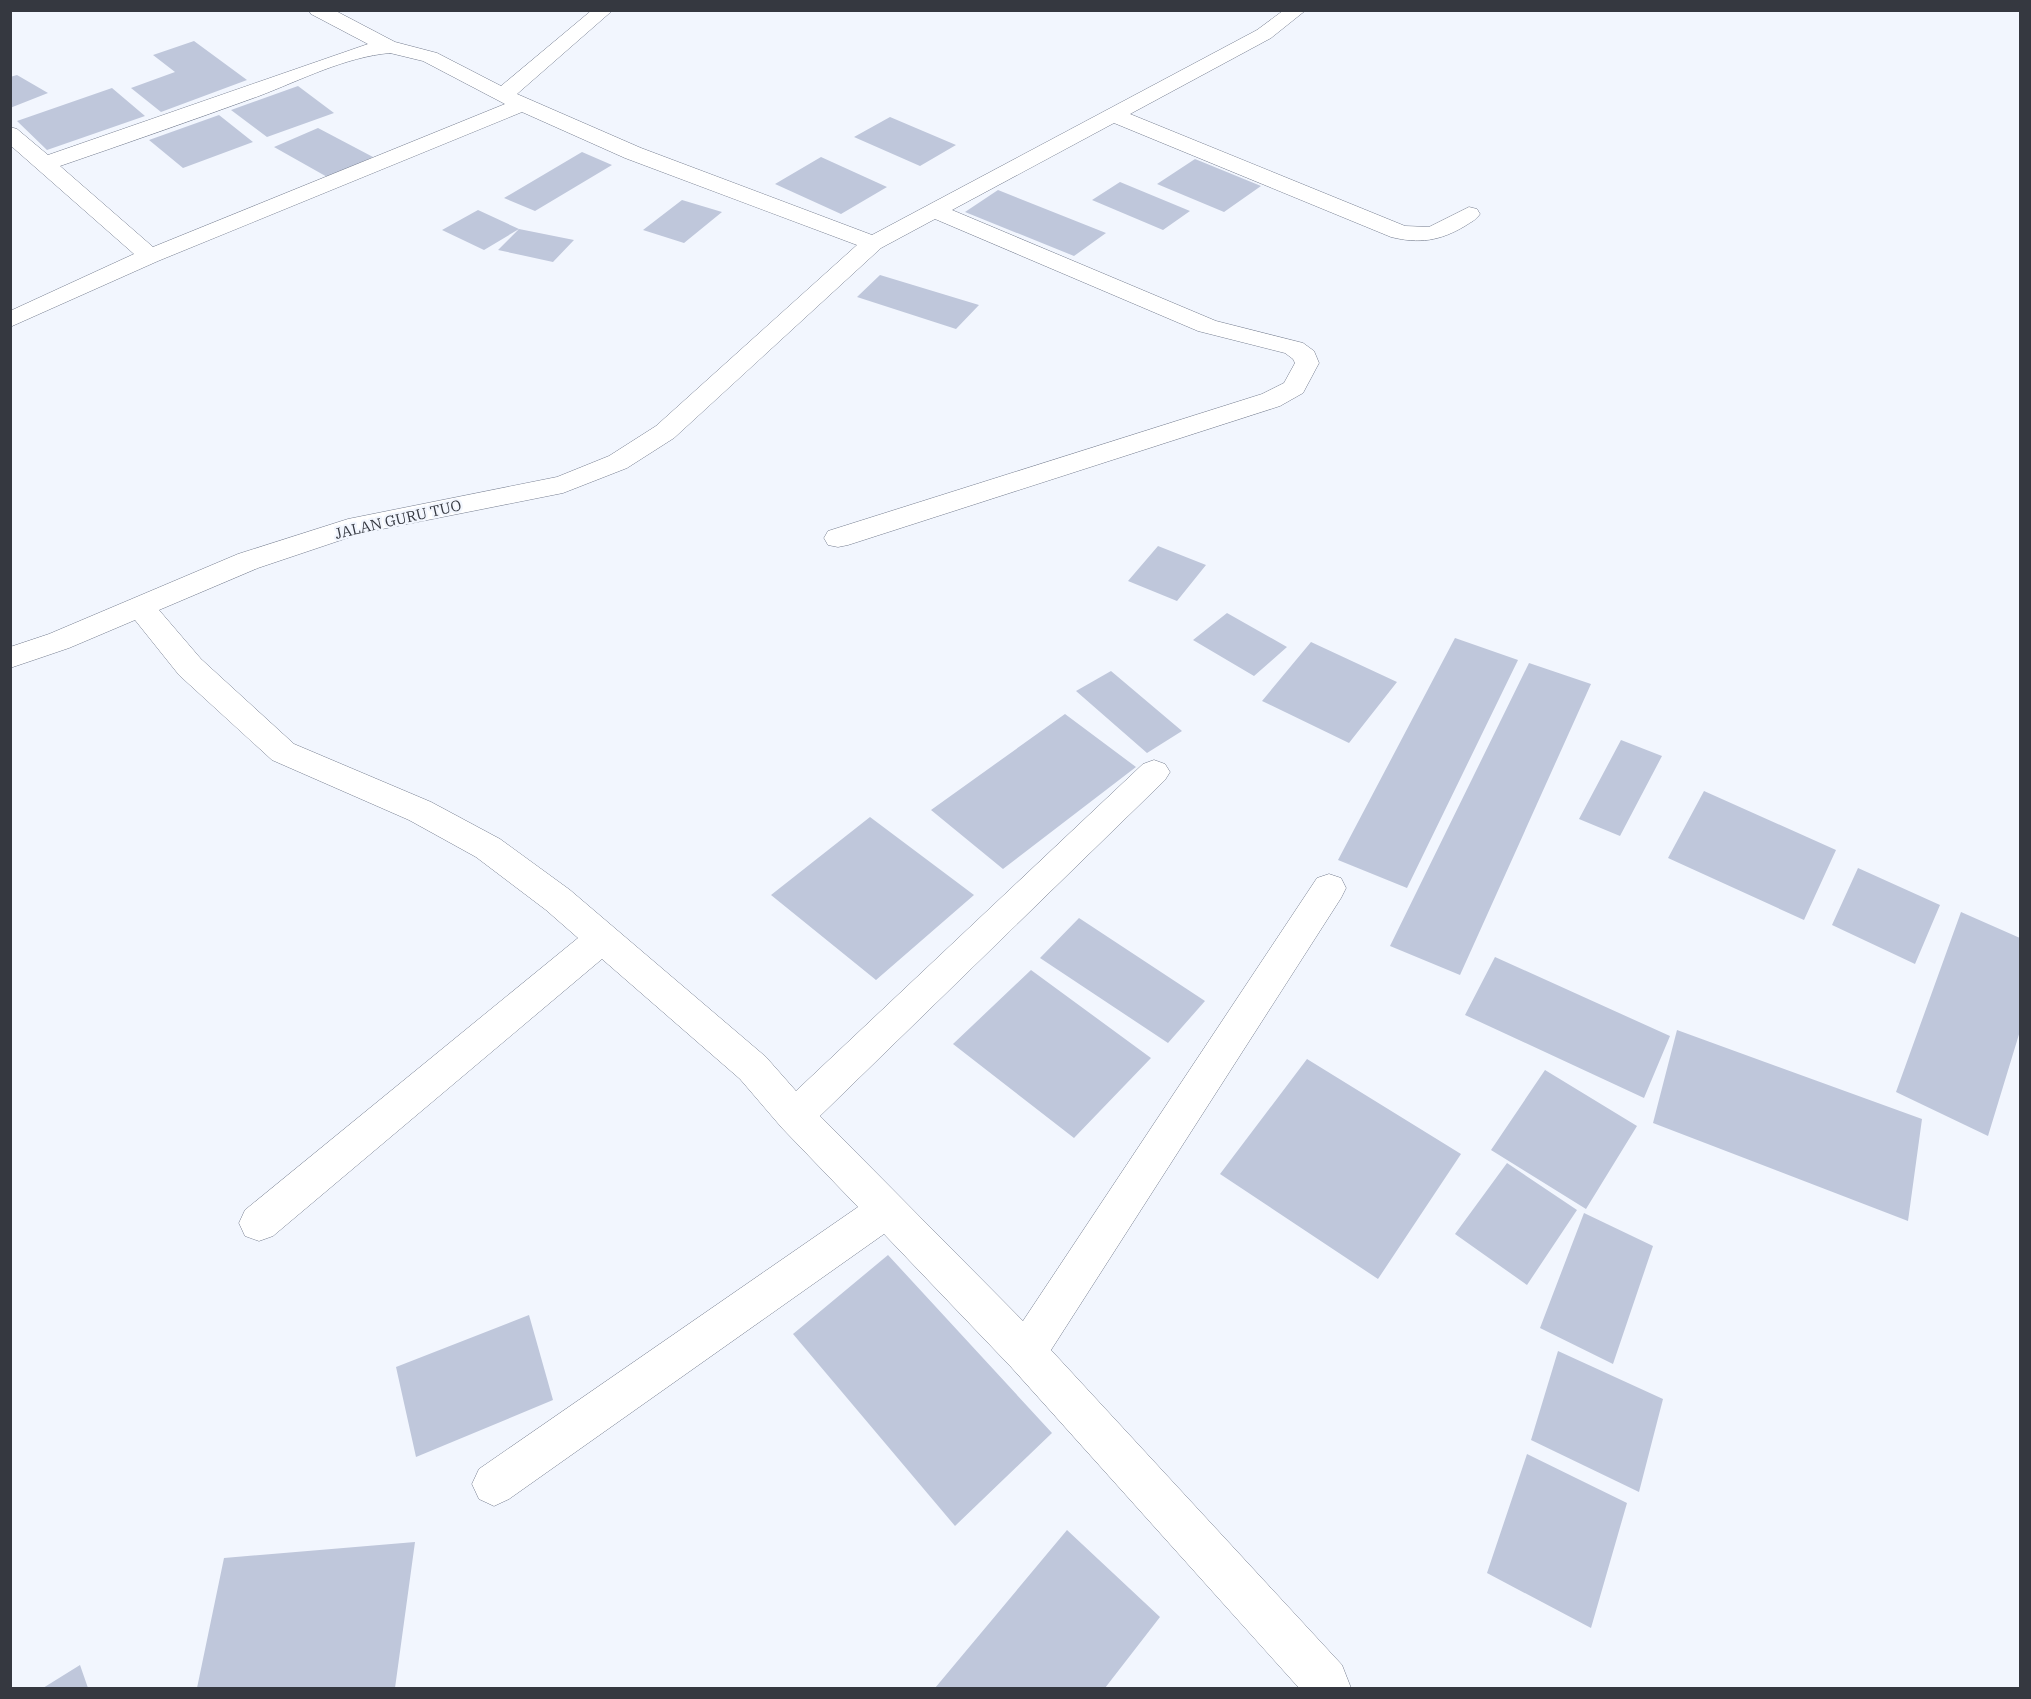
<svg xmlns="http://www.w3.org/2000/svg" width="2031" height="1699" font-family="'IBM Plex Serif',serif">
<rect width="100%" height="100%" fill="#f2f6fe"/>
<path fill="#bfc7db" d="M 194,41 L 247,80 L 161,112 L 131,88 L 175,72 L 153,55 Z
M 17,75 L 48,93 L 10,108 L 10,77 Z
M 298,86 L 334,113 L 267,137 L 231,110 Z
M 112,88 L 145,116 L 47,150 L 17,121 Z
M 219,115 L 253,142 L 183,168 L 149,140 Z
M 890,117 L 956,145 L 920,166 L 854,137 Z
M 318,128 L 373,157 L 329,178 L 274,147 Z
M 582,152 L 612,165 L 535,211 L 504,198 Z
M 821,157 L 887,187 L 841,214 L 775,184 Z
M 1195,159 L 1261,186 L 1224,212 L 1157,184 Z
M 1120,182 L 1190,211 L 1163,230 L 1092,200 Z
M 998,190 L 1106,233 L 1074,256 L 965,212 Z
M 682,200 L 722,212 L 684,243 L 643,230 Z
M 478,210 L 519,229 L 574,240 L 553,262 L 498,250 L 519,229 L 484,250 L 442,230 Z
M 880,275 L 979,305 L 956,329 L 857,297 Z
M 1158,546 L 1206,565 L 1177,601 L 1128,581 Z
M 1227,613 L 1287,647 L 1254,676 L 1193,640 Z
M 1455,638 L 1518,660 L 1407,888 L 1338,860 Z
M 1311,642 L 1397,682 L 1349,743 L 1262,701 Z
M 1529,663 L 1591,684 L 1460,975 L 1390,946 Z
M 1111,671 L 1182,731 L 1147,753 L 1076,691 Z
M 1065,714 L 1136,767 L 1003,869 L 931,810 Z
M 1621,740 L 1662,756 L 1620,836 L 1579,819 Z
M 1704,791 L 1836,850 L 1804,920 L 1668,858 Z
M 870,817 L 974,895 L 876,980 L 771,895 Z
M 1858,868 L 1940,905 L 1915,964 L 1832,925 Z
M 1961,912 L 2020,938 L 2020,1031 L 1988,1136 L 1896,1092 Z
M 1079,918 L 1205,1001 L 1168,1043 L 1040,958 Z
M 1495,957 L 1670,1036 L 1644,1098 L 1465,1015 Z
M 1031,970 L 1151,1058 L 1074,1138 L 953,1044 Z
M 1677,1030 L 1922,1119 L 1908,1221 L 1653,1123 Z
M 1307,1059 L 1461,1154 L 1378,1279 L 1220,1174 Z
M 1545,1070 L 1637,1126 L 1586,1209 L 1491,1150 Z
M 1507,1163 L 1577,1210 L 1527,1285 L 1455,1234 Z
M 1584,1213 L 1653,1246 L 1613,1364 L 1540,1328 Z
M 888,1255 L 1052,1433 L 955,1526 L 793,1334 Z
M 529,1315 L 553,1400 L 416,1457 L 396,1367 Z
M 1558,1351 L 1663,1399 L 1639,1492 L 1531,1440 Z
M 1527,1454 L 1627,1503 L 1591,1628 L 1487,1573 Z
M 1067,1530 L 1160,1617 L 1105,1688 L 935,1688 Z
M 415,1542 L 395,1688 L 197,1688 L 224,1558 Z
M 80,1665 L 88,1688 L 43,1688 Z"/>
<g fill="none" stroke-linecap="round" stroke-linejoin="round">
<defs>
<path id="street" d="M 309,10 L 334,10 L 395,42 L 437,53 L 501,86 L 592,10 L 613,10 L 517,94 L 641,148 L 872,235 L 1257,30 L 1284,10 L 1306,10 L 1271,38 L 1130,114 L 1405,226 L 1429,227 L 1469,207 L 1477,209 L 1480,214 C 1476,220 1471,222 1465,226 C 1440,241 1419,244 1391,237 L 1114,123 L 952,210 L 1216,321 L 1303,343 L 1314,351 L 1319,363 L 1303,393 L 1280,406 L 848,545 L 838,547 L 828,545 L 824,538 L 828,531 L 1262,394 L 1284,383 L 1295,363 L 1293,359 L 1285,353 L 1198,331 L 935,219 L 881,248 L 674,438 L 627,468 L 563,493 L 362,533 L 258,568 L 159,610 L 201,659 L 294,744 L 431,802 L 500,839 L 570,890 L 766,1057 L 796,1091 L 1143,764 L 1154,760 L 1165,764 L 1170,772 L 1165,780 L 820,1116 L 1023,1321 L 1317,878 L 1329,874 L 1341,878 L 1346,888 L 1341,898 L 1051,1350 L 1342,1665 L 1351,1688 L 1299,1688 L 1011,1367 L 884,1234 L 509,1499 L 494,1506 L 479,1499 L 472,1484 L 479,1469 L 858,1207 L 782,1128 L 740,1079 L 602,959 L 273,1236 L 259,1241 L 245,1236 L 239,1223 L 245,1210 L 578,938 L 546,910 L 476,857 L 409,820 L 272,760 L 179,675 L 135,620 L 69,648 L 10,668 L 10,647 L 49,634 L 238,554 L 348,519 L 557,477 L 609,456 L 656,426 L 857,245 L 625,158 L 522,112 L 158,261 L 10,327 L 10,311 L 134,254 L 10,145 L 10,127 L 17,129 L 48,155 L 368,44 L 311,14 ZM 390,53 L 423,61 L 505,104 L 153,247 L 60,166 C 127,143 193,120 259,96 C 301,80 345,57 390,53 Z"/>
</defs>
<use href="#street" stroke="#757d8f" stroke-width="1"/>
<use href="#street" fill="#fff" fill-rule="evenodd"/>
</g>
<g text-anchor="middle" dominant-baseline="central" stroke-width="4.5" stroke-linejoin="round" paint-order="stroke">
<g font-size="15" fill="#353840" stroke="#f2f6fe">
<text transform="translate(398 519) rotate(-13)">JALAN GURU TUO</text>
</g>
</g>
<rect width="2031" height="1699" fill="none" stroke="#353840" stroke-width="24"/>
</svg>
